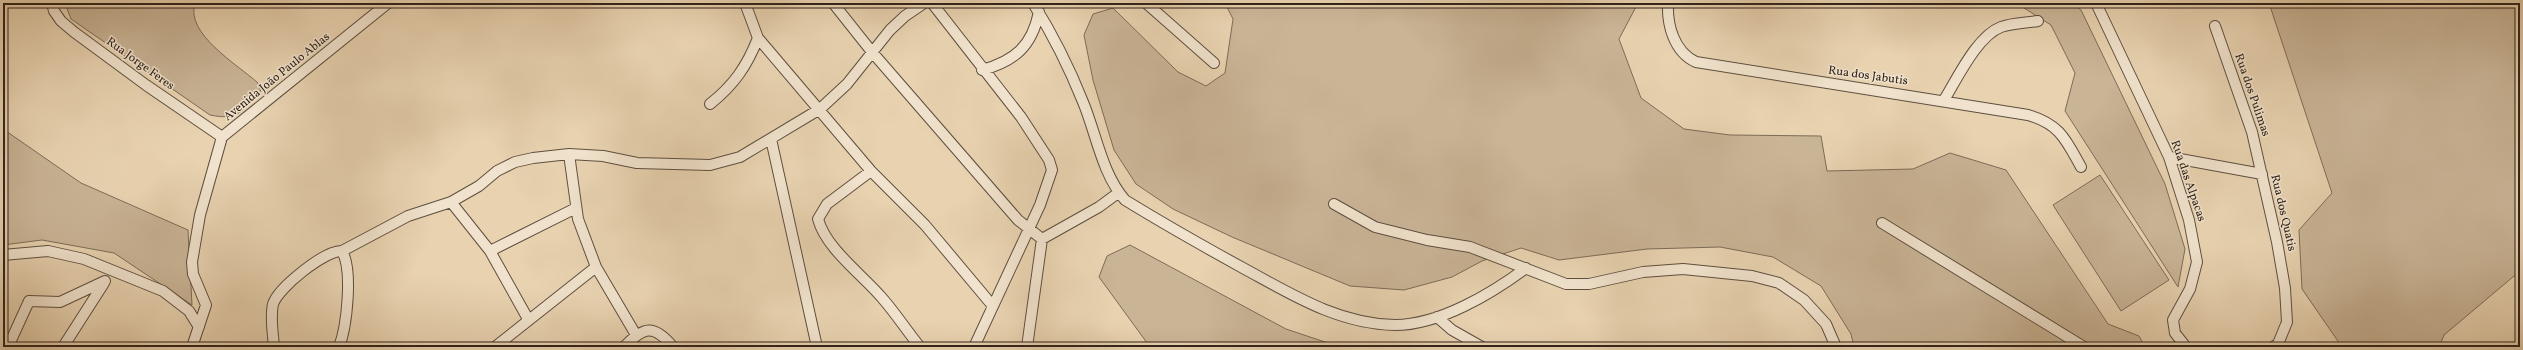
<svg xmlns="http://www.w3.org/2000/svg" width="2523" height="350" font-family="Vollkorn,serif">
<rect width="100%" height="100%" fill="#e8d2b0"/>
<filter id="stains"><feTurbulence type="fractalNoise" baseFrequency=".005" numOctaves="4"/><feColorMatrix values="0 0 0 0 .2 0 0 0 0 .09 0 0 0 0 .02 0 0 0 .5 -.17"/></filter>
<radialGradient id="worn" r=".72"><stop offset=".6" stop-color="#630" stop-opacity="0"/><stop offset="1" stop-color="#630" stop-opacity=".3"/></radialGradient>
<path fill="#c9b496" stroke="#7c6c58" d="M 65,3 L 195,3 C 185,34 237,64 258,83 L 261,92 C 241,111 239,121 210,115 L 71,19 Z
M 1225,3 L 1638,3 L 1619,39 L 1641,98 L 1684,129 L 1730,135 L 1821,136 L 1827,171 L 1913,169 L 1950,153 L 2006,170 L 2108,324 L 2139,336 L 2145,347 L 1854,347 L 1851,334 L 1821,286 L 1773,257 L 1720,247 L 1647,249 L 1559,260 L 1521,248 L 1482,261 L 1452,277 L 1404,290 L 1350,286 L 1232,237 L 1173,209 L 1136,184 L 1114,150 L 1093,80 L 1084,35 L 1093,14 L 1113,8 L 1178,72 L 1206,86 L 1225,73 L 1233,19 Z
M 2024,3 L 2072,3 L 2081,10 L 2165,184 L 2185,249 L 2178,287 L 2065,111 L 2075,73 L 2051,25 L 2024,8 Z
M 2269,3 L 2520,3 L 2520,271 L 2444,335 L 2439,347 L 2342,347 L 2302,289 L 2299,230 L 2332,193 Z
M 3,129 L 81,183 L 188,230 L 192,305 L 114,253 L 42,240 L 3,245 Z
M 2100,175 L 2169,280 L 2121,311 L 2053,205 Z
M 1130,245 L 1286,329 L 1340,347 L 1150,347 L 1099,277 L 1107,256 Z"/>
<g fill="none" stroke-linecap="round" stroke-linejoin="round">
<defs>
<path id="minor" d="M 52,3 L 54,11 L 61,21 L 74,32 L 146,85 L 222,137
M 745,3 L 758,38 L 871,171 L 925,225 L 992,305
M 833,3 L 872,52 L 1018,220 L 1042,239
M 932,3 L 1021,117 L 1049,160 L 1052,170 L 1040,205 L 974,347
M 1033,3 C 1053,35 1069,67 1083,102 C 1096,133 1102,174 1125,200 C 1164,224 1203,246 1243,268 C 1291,294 1338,324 1395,325 C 1439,325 1491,294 1526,268
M 1146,3 L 1214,63
M 1668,3 C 1667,25 1674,52 1696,62 L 2028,115 C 2060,124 2066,140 2081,167
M 2096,3 L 2169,157 L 2189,220 L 2197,262 L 2190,289 L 2173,320 L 2175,333 L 2186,347
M 2215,26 L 2252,132 L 2277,242 L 2285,288 L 2287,322 L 2278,344 L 2273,347
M 982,70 C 1015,61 1032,46 1039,12
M 1944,100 C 1957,79 1977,36 2001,27 C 2012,23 2025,23 2038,21
M 710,104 C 734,85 747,66 758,38
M 771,139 L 817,347
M 569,154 L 578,219 L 596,267 L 636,335
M 2169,157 L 2262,174
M 871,171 L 827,204 L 818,219 C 826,249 863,275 883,299 C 896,314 907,331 920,347
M 451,202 L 490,251 L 528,319
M 1334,204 L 1375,227 L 1427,240 L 1470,247 L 1566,284 L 1589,284 L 1643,272 L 1683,269 L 1752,276 L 1779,283 L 1804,300 L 1826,324 L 1836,347
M 1882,223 L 2084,347
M 342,251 L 408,216 L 451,202 L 479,186 L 497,171 L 515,162 L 533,158 L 569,154 L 603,156 L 637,163 L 710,165 L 740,157 L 820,109 L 847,84 L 890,30 L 905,16 L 924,3
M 490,251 L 576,208
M 3,255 L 48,251 L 84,259 L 163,291 L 189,311 L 199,327
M 1437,317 L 1452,330 L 1482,347
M 8,347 L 29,301 L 60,302 L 105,281
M 63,347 L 104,283
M 192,347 L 206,305 L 193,274 L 192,262 L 200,215 L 222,137 L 388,3
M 274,347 C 273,334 270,317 273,304 C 278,288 325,250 342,251 C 353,270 347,326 339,347
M 495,347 L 596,267
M 624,347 C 644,326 654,324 673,347
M 1027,347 L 1042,239 L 1099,207 L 1118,193"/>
</defs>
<use href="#minor" stroke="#5e4f40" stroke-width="12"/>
<use href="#minor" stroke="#f0e2cc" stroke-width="10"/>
</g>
<g text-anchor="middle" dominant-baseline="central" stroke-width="3" stroke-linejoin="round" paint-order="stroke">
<g font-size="12" fill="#30231a" stroke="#f0e2cc">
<text transform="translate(140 64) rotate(36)">Rua Jorge Feres</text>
<text transform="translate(1868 76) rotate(8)">Rua dos Jabutis</text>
<text transform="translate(277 77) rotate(-39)">Avenida João Paulo Ablas</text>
<text transform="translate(2252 95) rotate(71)">Rua dos Pulimas</text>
<text transform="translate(2188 181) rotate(71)">Rua das Alpacas</text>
<text transform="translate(2283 213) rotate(77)">Rua dos Quatis</text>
</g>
</g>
<rect width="2523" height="350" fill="none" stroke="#e8d2b0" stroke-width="16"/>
<rect x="4" y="4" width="2515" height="342" fill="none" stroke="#30231a" stroke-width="2"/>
<rect x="8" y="8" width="2507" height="334" fill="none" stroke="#30231a"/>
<rect width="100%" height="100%" filter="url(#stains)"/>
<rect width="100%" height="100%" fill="url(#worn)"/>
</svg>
